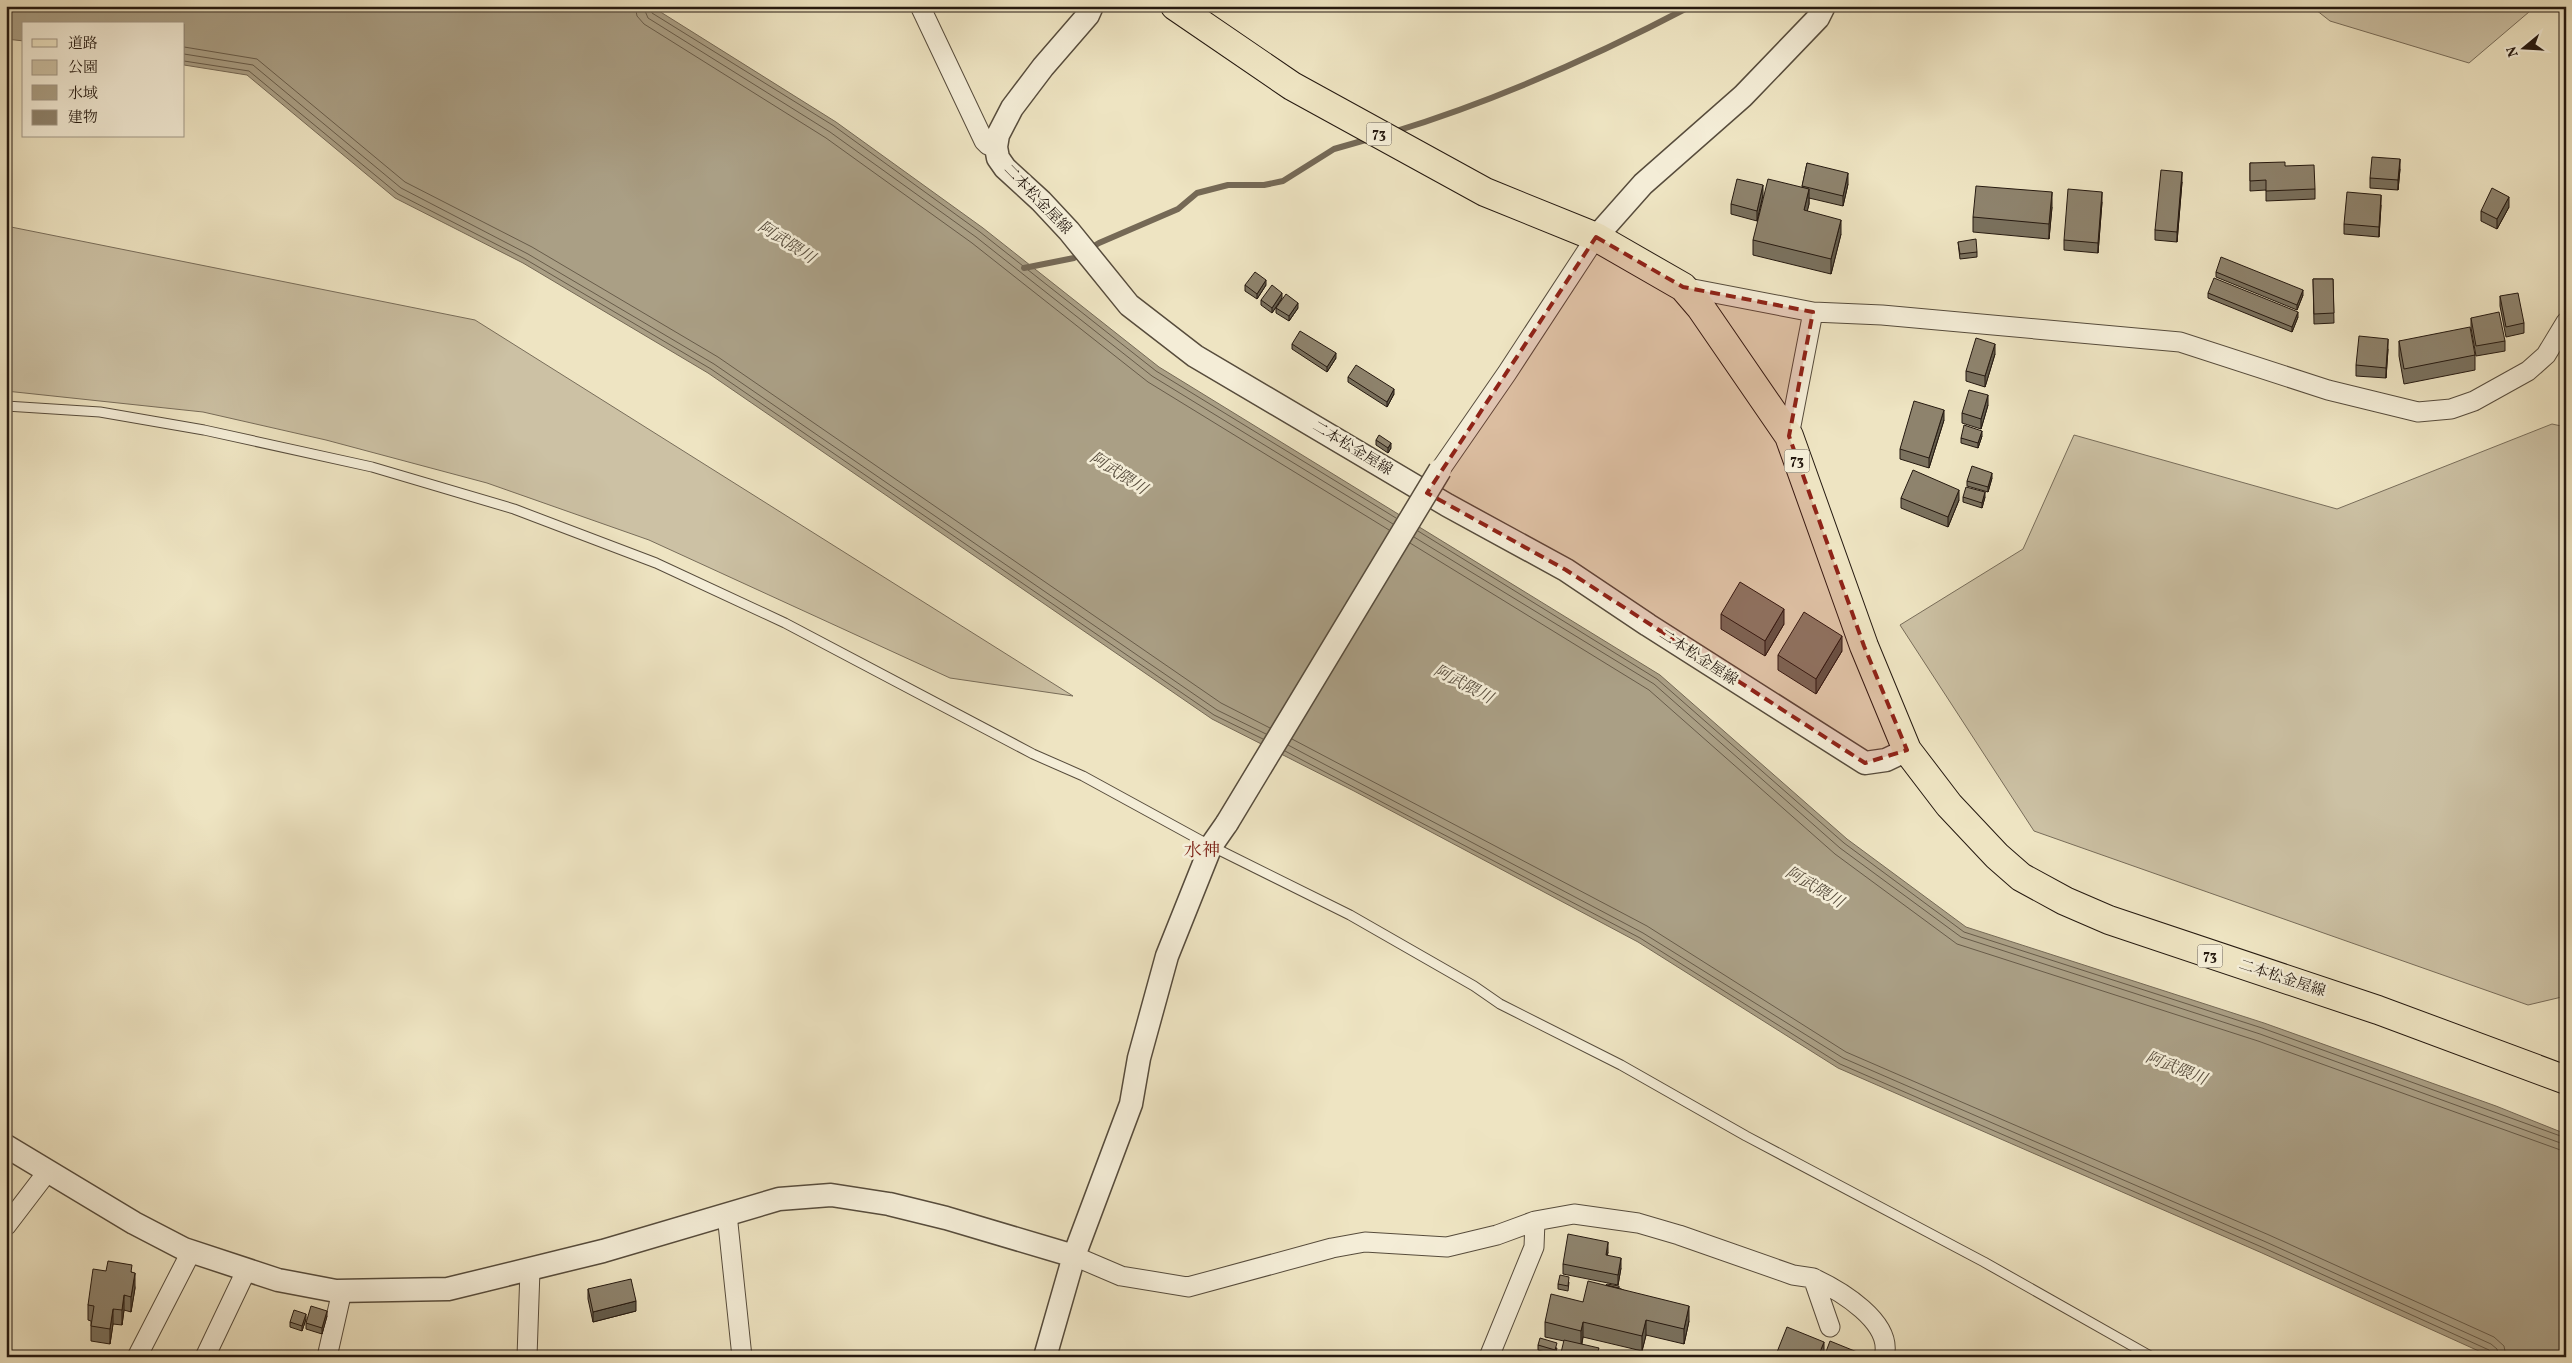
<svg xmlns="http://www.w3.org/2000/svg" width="2572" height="1363" font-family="Vollkorn,'Noto Serif JP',serif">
<rect width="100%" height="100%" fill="#eee4c2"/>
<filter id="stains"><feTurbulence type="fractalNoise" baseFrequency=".004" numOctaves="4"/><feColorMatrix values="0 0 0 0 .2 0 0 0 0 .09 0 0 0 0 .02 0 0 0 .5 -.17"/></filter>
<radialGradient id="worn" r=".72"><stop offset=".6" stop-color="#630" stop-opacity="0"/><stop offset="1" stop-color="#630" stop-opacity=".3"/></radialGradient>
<path fill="#ccc1a4" stroke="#786d5a" d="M 2311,6 L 2536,6 L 2469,63 L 2330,21 Z
M 6,226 L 475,320 L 1073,696 L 950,678 L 649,540 L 487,483 L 326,440 L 203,412 L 6,391 Z
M 2552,424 L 2566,427 L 2566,996 L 2528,1005 L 2034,831 L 1900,625 L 2023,549 L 2074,435 L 2337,509 Z"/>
<path fill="#aa9f85" stroke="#756956" d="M 6,6 L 651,6 L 836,122 L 983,228 L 1159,367 L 1660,675 L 1847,839 L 1966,927 L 2264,1023 L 2496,1106 L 2566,1134 L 2566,1357 L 2492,1357 L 2262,1253 L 1838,1068 L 1638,942 L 1354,791 L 1212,719 L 708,373 L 523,263 L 395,198 L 247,75 L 184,65 L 184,24 L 24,24 L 24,41 L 6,39 Z"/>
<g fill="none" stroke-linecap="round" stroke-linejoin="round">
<path stroke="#685c4a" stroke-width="1" d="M 635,6 L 637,16 L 644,24 L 826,138 L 972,243 L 1148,382 L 1389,530
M 643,6 L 648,18 L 830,132 L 976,237 L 1152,376 L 1393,524
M 649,6 L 652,13 L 834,126 L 980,232 L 1156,371 L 1396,518
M 184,47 L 257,59 L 405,182 L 532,247 L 718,357 L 1221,703 L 1270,728
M 184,54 L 253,65 L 401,188 L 528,254 L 714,364 L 1217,710 L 1266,734
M 184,61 L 249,71 L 398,194 L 525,259 L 711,369 L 1214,715 L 1263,739
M 1418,531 L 1657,679 L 1844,843 L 1964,932 L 2262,1028 L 2566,1138
M 1414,537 L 1654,684 L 1840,848 L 1961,937 L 2260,1034 L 2566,1145
M 1410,543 L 1649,690 L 1835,854 L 1957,944 L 2258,1041 L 2566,1152
M 1292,739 L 1647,926 L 1846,1052 L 2269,1235 L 2494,1337 L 2504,1346 L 2506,1357
M 1288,745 L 1643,933 L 1843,1058 L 2266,1242 L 2491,1344 L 2497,1349 L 2499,1357
M 1285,751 L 1640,938 L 1840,1064 L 2264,1248 L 2489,1350 L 2492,1357"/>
<path stroke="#756956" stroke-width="6" d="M 1393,132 C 1498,100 1594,57 1691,6
M 1024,268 L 1074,258 L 1099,243 L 1178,209 L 1197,193 L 1228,185 L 1264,185 L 1283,181 L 1334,149 L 1369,139"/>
<defs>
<path id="service" d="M 6,406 L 100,412 L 204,430 L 372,467 L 514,509 L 656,563 L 785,623 L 1033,754 L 1083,776 L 1211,846 L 1350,915 L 1474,986 L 1500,1004 L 1621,1065 L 1746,1136 L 1984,1262 L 2152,1357"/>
<path id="minor" d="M 920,6 L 984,141 L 988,145 L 996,147
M 1683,287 L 1813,312 L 1882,315 L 2180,342 L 2328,390 L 2418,412 L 2451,409 L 2474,401 L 2528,371 L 2546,355 L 2566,322
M 1789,436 L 1813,312
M 1440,470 L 1507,373 L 1596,237
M 727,1214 L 742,1357
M 6,1226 L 48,1171
M 1074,1256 L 1121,1276 L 1188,1287 L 1332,1248 L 1365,1242 L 1447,1247 L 1497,1235 L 1535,1221 L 1574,1214 L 1638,1223 L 1679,1235 L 1793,1275 L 1813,1278 L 1830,1327
M 1813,1278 C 1839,1290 1894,1322 1884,1357
M 137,1357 L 191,1252
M 205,1357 L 246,1271
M 327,1357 L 342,1291
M 527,1357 L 530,1270
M 1489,1357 L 1534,1247 L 1535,1221"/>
<path id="tertiary" d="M 1092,6 L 1088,15 L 1043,67 L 1012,108 L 998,135 L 996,147 L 998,158 L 1005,168 L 1041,201 L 1069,231 L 1129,305 L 1195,356 L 1447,505 L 1566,570 L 1648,625 L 1865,763 L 1886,760 L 1907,750
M 1596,237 L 1643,184 L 1743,96 L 1818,18 L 1824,6
M 6,1146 L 134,1223 L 184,1249 L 278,1280 L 336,1291 L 448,1289 L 603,1251 L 779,1199 L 831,1195 L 889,1204 L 946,1218 L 1074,1256
M 1045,1357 L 1074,1256 L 1131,1104 L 1139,1058 L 1167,956 L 1211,846 L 1227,823"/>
<path id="primary" d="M 1175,6 L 1292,86 L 1485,192 L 1596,237 L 1683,287 L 1701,308 L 1789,436 L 1864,646 L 1907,750 L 1949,805 L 1997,856 L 2021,877 L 2065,901 L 2109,920 L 2378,1010 L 2566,1080"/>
</defs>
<use href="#service" stroke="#574c3c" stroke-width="11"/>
<use href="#minor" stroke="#574c3c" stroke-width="21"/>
<use href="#tertiary" stroke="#574c3c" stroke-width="25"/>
<use href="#primary" stroke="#251910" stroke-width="30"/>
<use href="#service" stroke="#f4edd7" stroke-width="9"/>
<use href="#minor" stroke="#f4edd7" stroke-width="19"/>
<use href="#tertiary" stroke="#f4edd7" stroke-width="22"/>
<use href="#primary" stroke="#eee4c2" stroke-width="28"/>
<defs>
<path id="tertiary-bridge" d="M 1227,823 L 1440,470"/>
</defs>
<use href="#tertiary-bridge" stroke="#574c3c" stroke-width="25" stroke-linecap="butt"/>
<use href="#tertiary-bridge" stroke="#f4edd7" stroke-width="22"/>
</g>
<path fill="#7a715e" stroke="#251910" d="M 1807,163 L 1848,184 L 1843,206 L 1809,198 L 1809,204 L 1807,211 L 1841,234 L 1831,274 L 1753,255 L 1753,240 L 1802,187 Z
M 2250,163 L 2285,166 L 2315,189 L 2315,199 L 2266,201 L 2266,190 L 2250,191 Z
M 2400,169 L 2398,190 L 2370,188 L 2370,178 Z
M 2182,182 L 2177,242 L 2155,240 L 2155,230 Z
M 1763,195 L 1757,221 L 1731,214 L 1731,204 Z
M 2102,202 L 2098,253 L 2064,250 L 2064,240 Z
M 2381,205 L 2379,237 L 2344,234 L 2344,224 Z
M 2052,207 L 2049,239 L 1973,232 L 1973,217 Z
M 2509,207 L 2497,229 L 2481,221 L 2481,211 Z
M 1958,242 L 1977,252 L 1977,257 L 1960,259 Z
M 2216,272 L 2303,295 L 2297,310 L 2216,277 Z
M 2313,279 L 2333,279 L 2334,323 L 2314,324 Z
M 1245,285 L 1266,285 L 1257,299 L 1245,291 Z
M 2208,293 L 2298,317 L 2292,332 L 2208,298 Z
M 2500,296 L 2524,323 L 2524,333 L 2506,337 L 2500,306 Z
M 1282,298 L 1272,313 L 1261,305 L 1261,300 Z
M 1276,308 L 1298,308 L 1289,321 L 1276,313 Z
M 2471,318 L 2505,341 L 2505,351 L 2476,356 L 2471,328 Z
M 2399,341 L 2475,355 L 2475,370 L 2404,384 L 2399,356 Z
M 1292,344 L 1336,358 L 1327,372 L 1292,349 Z
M 2388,349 L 2386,378 L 2356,376 L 2356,365 Z
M 1995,354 L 1985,387 L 1966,381 L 1966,371 Z
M 1348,377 L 1394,394 L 1387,407 L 1348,382 Z
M 1988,405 L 1981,429 L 1962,423 L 1962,413 Z
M 1944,420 L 1929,468 L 1900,459 L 1900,449 Z
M 1982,436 L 1978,448 L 1961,443 L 1961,438 Z
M 1376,440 L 1391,448 L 1388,453 L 1376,445 Z
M 1992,478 L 1988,492 L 1967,486 L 1967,481 Z
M 1963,497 L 1985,497 L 1982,508 L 1963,502 Z
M 1901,498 L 1959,500 L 1948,527 L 1901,508 Z
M 1721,614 L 1784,624 L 1765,656 L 1721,629 Z
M 1842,651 L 1816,694 L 1778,670 L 1778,655 Z
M 1608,1252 L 1607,1256 L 1621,1268 L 1618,1285 L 1563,1274 L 1563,1264 Z
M 106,1271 L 132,1272 L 135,1288 L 131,1312 L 124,1310 L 122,1325 L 113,1324 L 110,1344 L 91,1341 L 91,1321 L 88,1320 L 88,1305 Z
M 1569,1282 L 1568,1291 L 1558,1289 L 1558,1284 Z
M 1606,1285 L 1619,1288 L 1689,1321 L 1684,1344 L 1646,1335 L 1642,1351 L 1583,1337 L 1582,1344 L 1599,1357 L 1564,1341 L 1545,1337 L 1545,1322 L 1583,1302 Z
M 588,1289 L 636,1311 L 593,1322 L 588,1299 Z
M 327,1316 L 322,1334 L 306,1329 L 306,1323 Z
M 306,1319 L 302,1331 L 290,1327 L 290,1322 Z
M 1538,1345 L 1557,1348 L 1555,1355 L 1538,1350 Z"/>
<path fill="#635c4c" stroke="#251910" d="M 2400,159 L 2400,169 L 2398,190 L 2398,180 Z
M 2182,172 L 2182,182 L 2177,242 L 2177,232 Z
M 1848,173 L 1848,184 L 1843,206 L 1843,196 Z
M 1763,185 L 1763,195 L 1757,221 L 1757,211 Z
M 1809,189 L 1809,204 L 1804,225 L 1804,210 Z
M 2052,192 L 2052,207 L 2049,239 L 2049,224 Z
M 2102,192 L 2102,202 L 2098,253 L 2098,243 Z
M 2381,195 L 2381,205 L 2379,237 L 2379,227 Z
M 2509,197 L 2509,207 L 2497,229 L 2497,219 Z
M 1841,220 L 1841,234 L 1831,274 L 1831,259 Z
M 1266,280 L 1266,285 L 1257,299 L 1257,294 Z
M 2303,290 L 2303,295 L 2297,310 L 2297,305 Z
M 1282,293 L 1282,298 L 1272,313 L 1272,308 Z
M 1298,303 L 1298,308 L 1289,321 L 1289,316 Z
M 2298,312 L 2298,317 L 2292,332 L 2292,327 Z
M 2388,339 L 2388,349 L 2386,378 L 2386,368 Z
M 1995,344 L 1995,354 L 1985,387 L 1985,376 Z
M 1336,353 L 1336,358 L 1327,372 L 1327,367 Z
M 1394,389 L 1394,394 L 1387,407 L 1387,402 Z
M 1988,395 L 1988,405 L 1981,429 L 1981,419 Z
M 1944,410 L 1944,420 L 1929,468 L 1929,458 Z
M 1982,431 L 1982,436 L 1978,448 L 1978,443 Z
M 1391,443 L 1391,448 L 1388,453 L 1388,448 Z
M 1992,473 L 1992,478 L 1988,492 L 1988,487 Z
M 1959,490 L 1959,500 L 1948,527 L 1948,517 Z
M 1985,492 L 1985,497 L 1982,508 L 1982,503 Z
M 1784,609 L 1784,624 L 1765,656 L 1765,641 Z
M 1842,636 L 1842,651 L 1816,694 L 1816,679 Z
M 1608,1242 L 1608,1252 L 1606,1265 L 1606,1255 Z
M 1621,1258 L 1621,1268 L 1618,1285 L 1618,1275 Z
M 135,1273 L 135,1288 L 131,1312 L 131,1297 Z
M 124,1295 L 124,1310 L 122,1325 L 122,1310 Z
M 636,1301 L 636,1311 L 593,1322 L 593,1312 Z
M 1689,1306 L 1689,1321 L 1684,1344 L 1684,1329 Z
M 113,1309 L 113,1324 L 110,1344 L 110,1329 Z
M 327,1311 L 327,1316 L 322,1334 L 322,1328 Z
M 306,1314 L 306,1319 L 302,1331 L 302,1326 Z
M 1646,1320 L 1646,1335 L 1642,1351 L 1642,1336 Z
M 1583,1322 L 1583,1337 L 1581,1346 L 1581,1331 Z
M 1824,1342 L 1824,1352 L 1822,1357 L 1818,1357 Z"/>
<path fill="#8e836d" stroke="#251910" d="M 2372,157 L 2400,159 L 2398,180 L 2370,178 Z
M 2285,162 L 2285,166 L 2314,165 L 2315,189 L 2266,191 L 2266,180 L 2250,181 L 2250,163 Z
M 1807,163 L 1848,173 L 1843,196 L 1802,186 Z
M 2161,170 L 2182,172 L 2177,232 L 2155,230 Z
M 1737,179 L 1763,185 L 1757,211 L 1731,204 Z
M 1768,179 L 1809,189 L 1804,210 L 1841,220 L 1831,259 L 1753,240 Z
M 1976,186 L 2052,192 L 2049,224 L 1973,217 Z
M 2492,188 L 2509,197 L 2497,219 L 2481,211 Z
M 2068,189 L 2102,192 L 2098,243 L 2064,240 Z
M 2347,192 L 2381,195 L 2379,227 L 2344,224 Z
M 1976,239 L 1977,252 L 1960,254 L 1958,242 Z
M 2221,257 L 2303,290 L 2297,305 L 2216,272 Z
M 1255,272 L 1266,280 L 1257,294 L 1245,285 Z
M 2214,278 L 2298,312 L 2292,327 L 2208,293 Z
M 2313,279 L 2333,279 L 2334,313 L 2314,314 Z
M 1272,285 L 1282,293 L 1272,308 L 1261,300 Z
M 2518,293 L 2524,323 L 2506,327 L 2500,296 Z
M 1286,294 L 1298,303 L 1289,316 L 1276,308 Z
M 2499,312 L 2505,341 L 2476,346 L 2471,318 Z
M 2470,327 L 2475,355 L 2404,369 L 2399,341 Z
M 1300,331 L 1336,353 L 1327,367 L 1292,344 Z
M 2359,336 L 2388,339 L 2386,368 L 2356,365 Z
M 1976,338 L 1995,344 L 1985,376 L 1966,371 Z
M 1356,365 L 1394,389 L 1387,402 L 1348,377 Z
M 1969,390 L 1988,395 L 1981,419 L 1962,413 Z
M 1914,401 L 1944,410 L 1929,458 L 1900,449 Z
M 1964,425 L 1982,431 L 1978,443 L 1961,438 Z
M 1379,435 L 1391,443 L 1388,448 L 1376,440 Z
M 1972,466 L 1992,473 L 1988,487 L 1967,481 Z
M 1913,470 L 1959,490 L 1948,517 L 1901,498 Z
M 1966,487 L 1985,492 L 1982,503 L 1963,497 Z
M 1740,582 L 1784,609 L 1765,641 L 1721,614 Z
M 1804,612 L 1842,636 L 1816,679 L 1778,655 Z
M 1568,1234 L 1608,1242 L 1606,1255 L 1621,1258 L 1618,1275 L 1563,1264 Z
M 108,1261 L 132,1265 L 131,1272 L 135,1273 L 131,1297 L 124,1295 L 122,1310 L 113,1309 L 110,1329 L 91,1326 L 94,1306 L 88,1305 L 93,1269 L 106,1271 Z
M 1560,1275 L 1569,1277 L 1568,1286 L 1558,1284 Z
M 631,1279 L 636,1301 L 593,1312 L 588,1289 Z
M 1588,1281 L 1689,1306 L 1684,1329 L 1646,1320 L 1642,1336 L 1583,1322 L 1581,1331 L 1545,1322 L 1551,1294 L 1583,1302 Z
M 1607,1284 L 1619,1286 L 1619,1288 L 1606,1285 Z
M 311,1306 L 327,1311 L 322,1328 L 306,1323 Z
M 294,1310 L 306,1314 L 302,1326 L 290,1322 Z
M 1787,1327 L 1824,1342 L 1818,1357 L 1775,1357 Z
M 1540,1338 L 1557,1343 L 1555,1350 L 1538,1345 Z
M 1564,1340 L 1599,1348 L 1596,1357 L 1560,1357 Z
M 1830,1341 L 1862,1354 L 1861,1357 L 1824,1357 Z"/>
<path fill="#8f2418" fill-opacity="0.2" stroke="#8f2418" stroke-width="4" stroke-dasharray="10 6" stroke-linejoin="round" d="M 1596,237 L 1683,287 L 1813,312 L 1789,436 L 1864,646 L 1907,750 L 1865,763 L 1566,570 L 1427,493 Z"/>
<g text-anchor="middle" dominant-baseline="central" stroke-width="5" stroke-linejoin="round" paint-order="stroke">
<g fill="#f4edd7" stroke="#63594c" stroke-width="1">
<rect x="1366.5" y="122.5" width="25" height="23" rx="4"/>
<rect x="1784.5" y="449.5" width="25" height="23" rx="4"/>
<rect x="2197.5" y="944.5" width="25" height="23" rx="4"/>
</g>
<g font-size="14" font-weight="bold" fill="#251910">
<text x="1379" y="134">73</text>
<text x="1797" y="461">73</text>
<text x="2210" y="956">73</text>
</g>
<g font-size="15" fill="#251910" stroke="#f4edd7">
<text transform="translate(1037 200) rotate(46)">二本松金屋線</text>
<text transform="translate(1352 449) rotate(31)">二本松金屋線</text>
<text transform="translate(1698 658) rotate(33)">二本松金屋線</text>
<text transform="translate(2282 979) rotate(18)">二本松金屋線</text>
</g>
<g font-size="16" font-style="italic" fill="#5a4f3f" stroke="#f4edd7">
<text transform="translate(786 243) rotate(33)">阿武隈川</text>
<text transform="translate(1118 474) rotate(33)">阿武隈川</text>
<text transform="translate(1463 685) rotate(28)">阿武隈川</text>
<text transform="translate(1814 888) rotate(31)">阿武隈川</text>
<text transform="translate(2176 1069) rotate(22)">阿武隈川</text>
</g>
<g font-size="18" fill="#7a1f14" stroke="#f4edd7">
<text x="1202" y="851">水神</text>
</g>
</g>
<rect width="2572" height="1363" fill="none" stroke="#eee4c2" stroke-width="25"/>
<rect x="8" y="8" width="2557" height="1348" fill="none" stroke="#251910" stroke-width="2.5"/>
<rect x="12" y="12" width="2547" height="1338" fill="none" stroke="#251910"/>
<rect x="22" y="22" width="162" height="115" fill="#f4edd7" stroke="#a19887"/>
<rect x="32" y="39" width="25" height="8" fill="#eee4c2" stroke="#a19887"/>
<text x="68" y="48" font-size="15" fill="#251910">道路</text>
<rect x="32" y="60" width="25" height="15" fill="#ccc1a4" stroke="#a19887"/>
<text x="68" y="72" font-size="15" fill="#251910">公園</text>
<rect x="32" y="85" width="25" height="15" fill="#aa9f85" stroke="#a19887"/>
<text x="68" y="98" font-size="15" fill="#251910">水域</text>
<rect x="32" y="110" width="25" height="15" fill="#8e836d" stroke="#a19887"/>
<text x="68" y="122" font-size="15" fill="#251910">建物</text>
<g transform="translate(2524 48) rotate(252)" stroke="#f4edd7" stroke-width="4" paint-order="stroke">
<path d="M0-4L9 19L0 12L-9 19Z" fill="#251910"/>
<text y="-8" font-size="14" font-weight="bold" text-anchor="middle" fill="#251910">N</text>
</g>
<rect width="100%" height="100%" filter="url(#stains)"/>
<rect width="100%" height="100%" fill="url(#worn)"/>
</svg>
